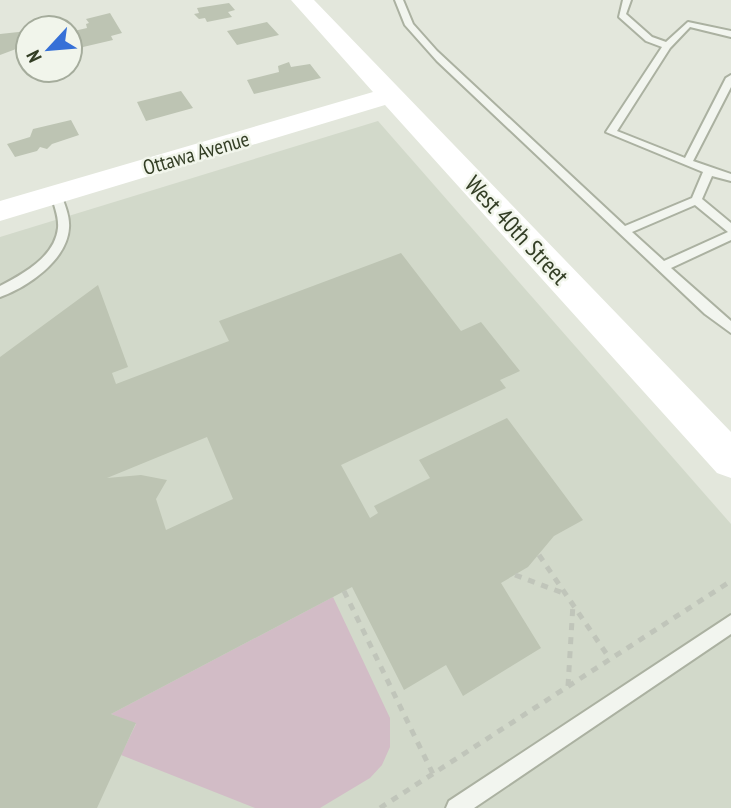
<svg xmlns="http://www.w3.org/2000/svg" width="731" height="808" font-family="'PT Sans Narrow',sans-serif">
<rect width="100%" height="100%" fill="#e3e7dc"/>
<path fill="#d2d9ca" d="M 378,121 L 731,524 L 731,808 L 0,808 L 0,237 Z"/>
<path fill="#d2bcc6" d="M 333,597 L 390,718 L 390,747 L 382,765 L 370,778 L 320,808 L 255,808 L 121,755 L 136,724 L 111,714 Z"/>
<path fill="#bdc4b3" fill-rule="evenodd" d="M 229,3 L 235,10 L 228,12 L 232,17 L 207,22 L 205,18 L 199,19 L 194,14 L 199,13 L 197,8 Z
M 110,13 L 122,33 L 111,36 L 113,40 L 83,47 L 74,31 L 87,28 L 86,24 L 89,23 L 86,19 Z
M 267,22 L 279,35 L 237,45 L 227,31 Z
M 28,31 L 28,42 L 16,45 L 16,49 L 0,55 L 0,34 Z
M 289,62 L 291,67 L 310,64 L 321,78 L 254,94 L 247,80 L 279,72 L 278,66 Z
M 181,91 L 193,108 L 146,121 L 137,102 Z
M 71,120 L 79,135 L 52,144 L 47,149 L 40,147 L 37,151 L 15,157 L 7,144 L 30,137 L 33,129 Z
M 401,253 L 461,331 L 481,322 L 520,371 L 500,380 L 506,388 L 341,465 L 370,518 L 378,513 L 374,506 L 430,478 L 419,460 L 507,418 L 583,520 L 554,536 L 528,567 L 501,583 L 541,648 L 463,696 L 446,665 L 404,690 L 352,587 L 111,714 L 136,723 L 97,808 L 0,808 L 0,357 L 98,285 L 128,367 L 112,373 L 116,384 L 229,341 L 219,321 ZM 207,437 L 233,499 L 166,530 L 156,499 L 167,480 L 141,475 L 107,478 Z"/>
<g fill="none" stroke-linecap="round" stroke-linejoin="round">
<defs>
<path id="lane" d="M 395,0 L 403,0 L 413,24 L 437,51 L 625,226 L 692,198 L 703,172 L 606,132 L 662,47 L 646,41 L 619,17 L 623,0 L 631,0 L 626,14 L 652,37 L 666,42 L 688,22 L 731,31 L 731,37 L 690,27 L 670,48 L 617,131 L 685,158 L 726,78 L 731,75 L 731,87 L 693,161 L 731,174 L 731,181 L 712,176 L 702,199 L 731,223 L 731,240 L 671,268 L 731,321 L 731,333 L 705,314 L 437,61 L 405,25 ZM 695,205 L 728,232 L 664,261 L 632,232 Z
M 56,191 L 61,195 C 65,205 70,217 69,228 C 67,260 28,287 0,297 L 0,286 C 23,274 55,257 58,228 C 59,217 54,205 51,195 Z
M 731,615 L 731,634 L 474,808 L 446,808 L 449,801 Z"/>
</defs>
<use href="#lane" stroke="#abb1a1" stroke-width="4"/>
<path stroke="#c0c5ba" stroke-width="5" stroke-dasharray="7 7" stroke-linecap="butt" d="M 539,555 L 610,659
M 515,575 L 563,593
M 344,591 L 433,774
M 568,686 L 573,604
M 380,808 L 731,581"/>
<use href="#lane" fill="#f2f5ef" fill-rule="evenodd"/>
<path fill="#fff" fill-rule="evenodd" d="M 291,0 L 314,0 L 731,432 L 731,478 L 717,473 L 385,105 L 0,221 L 0,201 L 373,92 Z"/>
</g>
<g text-anchor="middle" dominant-baseline="central" stroke-width="5" stroke-linejoin="round" paint-order="stroke">
<g font-size="21" fill="#333e25" stroke="#f1f5eb">
<text transform="translate(196 153) rotate(-16)">Ottawa Avenue</text>
</g>
<g font-size="24" fill="#333e25" stroke="#f1f5eb">
<text transform="translate(517 230) rotate(47)">West 40th Street</text>
</g>
</g>
<g transform="translate(49 49) rotate(244)"><circle r="33" fill="#f1f5eb" stroke="#a5ac9c" stroke-width="2"/>
<path d="M0-5L12 26L0 18L-12 26Z" fill="#3670d7"/>
<text y="-10" font-size="19" font-weight="bold" text-anchor="middle" fill="#333e25">N</text>
</g>
</svg>
